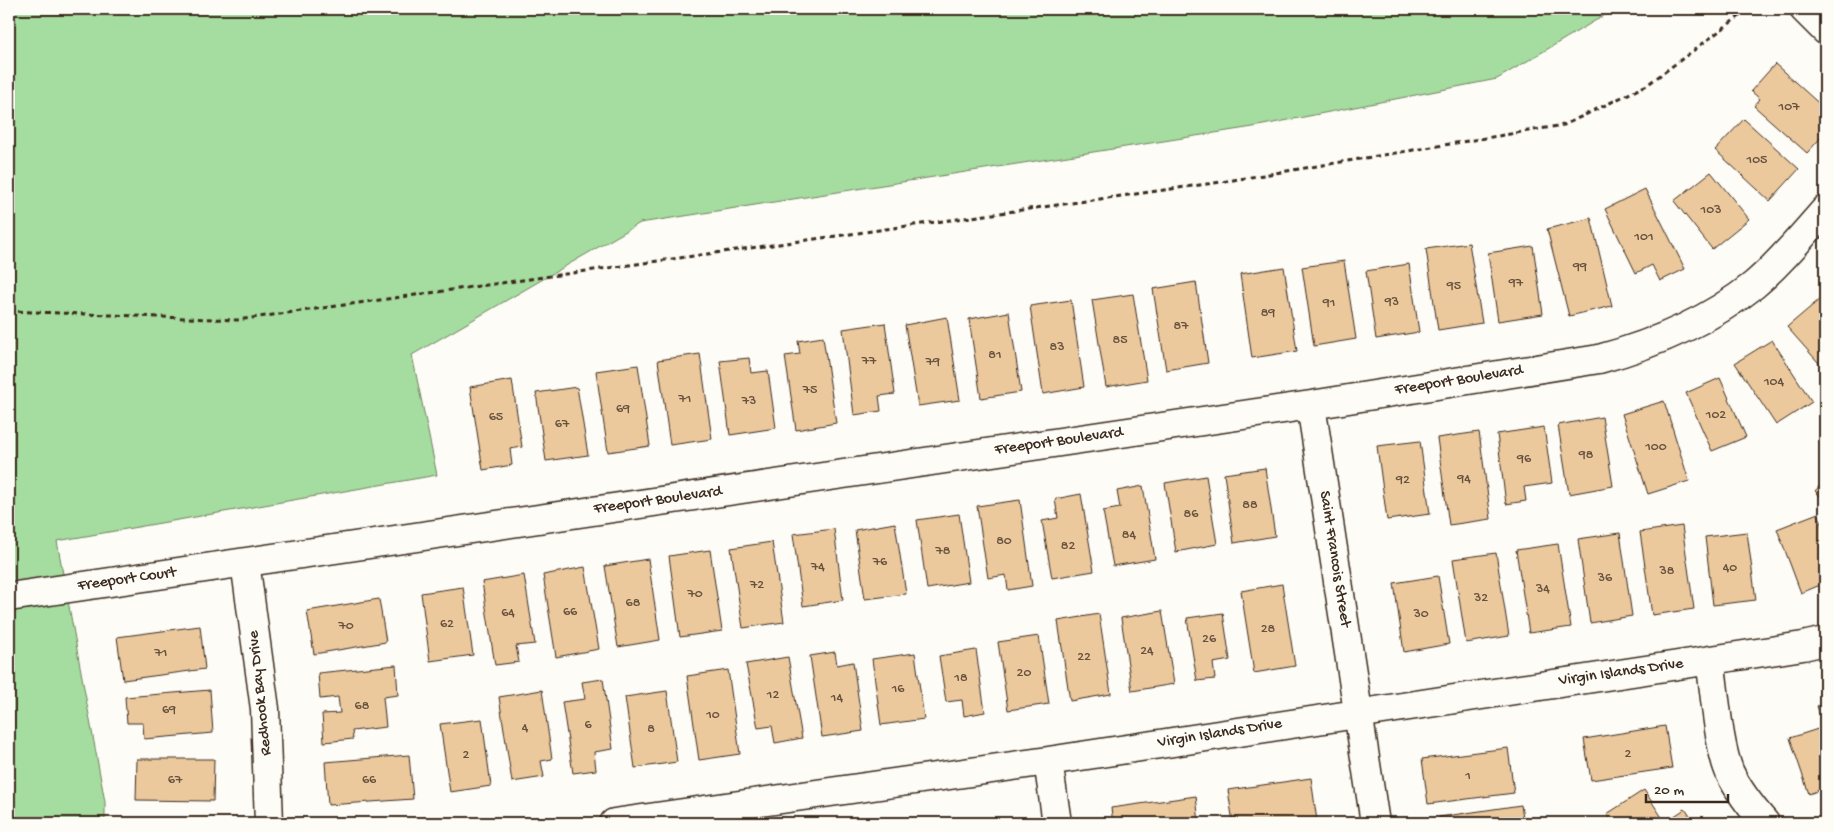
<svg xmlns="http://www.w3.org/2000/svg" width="1834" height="832" font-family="'Gochi Hand',sans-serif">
<rect width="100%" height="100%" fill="#fdfcf7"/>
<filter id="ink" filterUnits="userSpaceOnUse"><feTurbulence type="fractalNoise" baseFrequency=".02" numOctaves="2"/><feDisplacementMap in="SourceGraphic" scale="10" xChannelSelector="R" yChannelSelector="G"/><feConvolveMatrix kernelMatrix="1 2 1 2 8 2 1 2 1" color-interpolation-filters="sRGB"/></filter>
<g filter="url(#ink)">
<path fill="#a5dc9f" stroke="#70835e" d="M 9,9 L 1615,9 L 1497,79 L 1253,127 L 640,223 L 412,355 L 437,475 L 57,541 L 105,802 L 105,823 L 9,823 Z"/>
<path fill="#ecc99d" stroke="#3b2a1e" d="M 1775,64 L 1825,109 L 1825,133 L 1807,153 L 1754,106 L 1760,99 L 1751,91 Z
M 1744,119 L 1799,169 L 1770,201 L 1715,150 Z
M 1711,172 L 1749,219 L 1712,249 L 1674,201 Z
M 1645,189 L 1685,269 L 1660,281 L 1652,265 L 1636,273 L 1605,209 Z
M 1591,218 L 1612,306 L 1569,316 L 1547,229 Z
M 1469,243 L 1482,323 L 1438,330 L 1426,249 Z
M 1533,246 L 1543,314 L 1498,321 L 1488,253 Z
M 1344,261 L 1356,339 L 1314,346 L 1302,267 Z
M 1409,264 L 1419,332 L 1376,339 L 1366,271 Z
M 1284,267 L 1297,351 L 1252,358 L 1240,274 Z
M 1196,282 L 1208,363 L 1166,370 L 1153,289 Z
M 1133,294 L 1147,380 L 1106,387 L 1092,300 Z
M 1820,299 L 1825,305 L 1825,370 L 1787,327 Z
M 1071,300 L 1084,387 L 1043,394 L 1030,306 Z
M 1009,312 L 1021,392 L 981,398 L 969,319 Z
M 947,317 L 960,400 L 918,406 L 905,325 Z
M 885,323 L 895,394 L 879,396 L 881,411 L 854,415 L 843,329 Z
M 823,337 L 836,423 L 796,430 L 785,356 L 800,354 L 798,341 Z
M 1772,340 L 1812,402 L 1776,425 L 1735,363 Z
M 700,354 L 712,439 L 670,445 L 658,360 Z
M 749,358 L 751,373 L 768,371 L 776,428 L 730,435 L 720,361 Z
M 638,365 L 650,446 L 608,452 L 596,371 Z
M 1720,378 L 1746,437 L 1712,451 L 1686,393 Z
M 512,380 L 522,447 L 510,449 L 512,465 L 483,470 L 470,387 Z
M 577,387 L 588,455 L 546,461 L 536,393 Z
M 1664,401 L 1689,481 L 1648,494 L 1622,414 Z
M 1602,417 L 1613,486 L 1569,494 L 1558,425 Z
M 1544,427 L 1552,483 L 1524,487 L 1526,501 L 1506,504 L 1497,434 Z
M 1479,432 L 1491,519 L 1449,525 L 1437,438 Z
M 1420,441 L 1430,514 L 1387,520 L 1377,446 Z
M 1265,468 L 1275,536 L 1234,543 L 1224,474 Z
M 1206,476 L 1217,544 L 1176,552 L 1165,483 Z
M 1825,480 L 1825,501 L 1815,491 Z
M 1143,486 L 1155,559 L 1113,566 L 1103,511 L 1120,508 L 1117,491 Z
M 1081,494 L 1094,571 L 1052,578 L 1042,521 L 1058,518 L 1055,499 Z
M 1020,500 L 1032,586 L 1008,590 L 1006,575 L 988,578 L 977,506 Z
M 1818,513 L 1825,533 L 1825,583 L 1801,593 L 1777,529 Z
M 959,514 L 969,582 L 927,589 L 917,520 Z
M 895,523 L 906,594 L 865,599 L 855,530 Z
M 1682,526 L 1694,609 L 1652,615 L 1640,532 Z
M 834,529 L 843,600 L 803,606 L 793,534 Z
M 1747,532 L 1756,600 L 1713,605 L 1705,537 Z
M 1620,533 L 1632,616 L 1590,623 L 1578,539 Z
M 772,542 L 784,622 L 743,628 L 731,548 Z
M 1558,544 L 1571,627 L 1529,633 L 1516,550 Z
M 710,550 L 722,631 L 680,637 L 669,556 Z
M 1496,553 L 1509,636 L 1466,643 L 1453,559 Z
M 648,559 L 660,640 L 618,647 L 605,566 Z
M 585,567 L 599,649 L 556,657 L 543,575 Z
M 524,575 L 535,644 L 516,646 L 519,662 L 495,665 L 482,582 Z
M 1438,576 L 1449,644 L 1404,652 L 1394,583 Z
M 1282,584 L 1295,666 L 1254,673 L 1241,591 Z
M 463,587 L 473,655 L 430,661 L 421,593 Z
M 379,599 L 386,642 L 314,654 L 307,611 Z
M 1162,611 L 1174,684 L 1132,691 L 1121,618 Z
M 1223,613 L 1230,660 L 1213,663 L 1215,679 L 1197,681 L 1187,618 Z
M 1099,614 L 1111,694 L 1070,701 L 1058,621 Z
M 200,626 L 205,669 L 123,680 L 117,637 Z
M 1039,636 L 1049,704 L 1008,710 L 998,642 Z
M 976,650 L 985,712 L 964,716 L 962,700 L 946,702 L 939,656 Z
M 835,652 L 837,665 L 853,662 L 863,731 L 822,737 L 810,656 Z
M 915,653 L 924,719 L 881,725 L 872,659 Z
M 788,657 L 802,738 L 775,743 L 772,726 L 758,728 L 746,664 Z
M 396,665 L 398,695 L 383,697 L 386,727 L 352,731 L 353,739 L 324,742 L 322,714 L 340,713 L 338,697 L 320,699 L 318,673 Z
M 728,670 L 740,754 L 699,760 L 687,676 Z
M 603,679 L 613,749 L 594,752 L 596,770 L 573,773 L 562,702 L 585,699 L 582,682 Z
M 210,690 L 213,733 L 144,739 L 143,723 L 127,723 L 125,697 Z
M 542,690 L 552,759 L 541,761 L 544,777 L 512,782 L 499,697 Z
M 667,691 L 677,762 L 635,768 L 625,697 Z
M 1825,704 L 1825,788 L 1809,794 L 1790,738 L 1824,727 L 1817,706 Z
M 482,719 L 491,786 L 450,792 L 440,724 Z
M 1665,726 L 1672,768 L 1591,780 L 1584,739 Z
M 1508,748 L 1514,793 L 1428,804 L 1422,759 Z
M 409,755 L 413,799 L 328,805 L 325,762 Z
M 137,759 L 214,759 L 213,801 L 136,800 Z
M 1311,778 L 1317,821 L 1302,823 L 1233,823 L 1228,790 Z
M 1644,790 L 1665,822 L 1685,809 L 1695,823 L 1613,823 L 1607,814 Z
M 1196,796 L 1199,823 L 1113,823 L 1111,808 Z
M 1521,805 L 1524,823 L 1440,823 L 1439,817 Z
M 139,821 L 210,823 L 139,823 Z"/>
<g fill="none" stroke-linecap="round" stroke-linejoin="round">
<defs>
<path id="street" d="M 1804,9 L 1825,30
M 1311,405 L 1375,823
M 245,562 L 265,709 L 269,823
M 9,597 L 1311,405 L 1599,359 C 1654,344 1709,321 1754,285 C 1780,263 1803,235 1825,210
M 1710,660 C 1715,691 1718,746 1730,773 C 1739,792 1752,808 1765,823
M 1048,761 L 1057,823
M 614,823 L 1048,761 L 1803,646 L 1825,641"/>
</defs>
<use href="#street" stroke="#3b2a1e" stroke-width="31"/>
<path stroke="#3b2a1e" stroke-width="3" stroke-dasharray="5 4" stroke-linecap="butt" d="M 9,311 L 237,320 L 1221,182 L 1564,125 L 1647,85 L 1749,9"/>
<use href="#street" stroke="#fdfcf7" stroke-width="28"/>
</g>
</g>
<g text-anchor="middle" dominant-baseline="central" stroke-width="5" stroke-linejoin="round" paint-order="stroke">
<g font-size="14" fill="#67523e">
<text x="1789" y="107">107</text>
<text x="1757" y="160">105</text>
<text x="1711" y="210">103</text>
<text x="1644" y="237">101</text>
<text x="1580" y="267">99</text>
<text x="1516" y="283">97</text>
<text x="1454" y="286">95</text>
<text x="1392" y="302">93</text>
<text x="1329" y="303">91</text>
<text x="1268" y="313">89</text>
<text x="1181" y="326">87</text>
<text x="1120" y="340">85</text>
<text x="1057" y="347">83</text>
<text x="995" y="355">81</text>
<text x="869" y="361">77</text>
<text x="933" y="362">79</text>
<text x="1774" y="382">104</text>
<text x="810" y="390">75</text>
<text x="685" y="399">71</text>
<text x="749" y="401">73</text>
<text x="623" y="409">69</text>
<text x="1716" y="415">102</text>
<text x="496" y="417">65</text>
<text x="562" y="424">67</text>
<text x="1656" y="447">100</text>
<text x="1586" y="455">98</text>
<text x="1524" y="459">96</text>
<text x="1464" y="479">94</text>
<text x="1403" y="480">92</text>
<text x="1250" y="505">88</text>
<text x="1191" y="514">86</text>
<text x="1129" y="535">84</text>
<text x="1004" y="541">80</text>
<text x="1068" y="546">82</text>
<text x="943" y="551">78</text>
<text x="880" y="562">76</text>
<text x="818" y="567">74</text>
<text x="1730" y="568">40</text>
<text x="1667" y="571">38</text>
<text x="1605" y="578">36</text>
<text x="757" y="585">72</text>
<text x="1543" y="589">34</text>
<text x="695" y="594">70</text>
<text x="1481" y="598">32</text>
<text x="633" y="603">68</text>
<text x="570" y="612">66</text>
<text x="508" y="613">64</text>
<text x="1421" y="614">30</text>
<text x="447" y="624">62</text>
<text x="346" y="626">70</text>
<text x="1268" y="629">28</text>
<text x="1209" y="639">26</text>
<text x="1147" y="651">24</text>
<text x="161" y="653">71</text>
<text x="1084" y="657">22</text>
<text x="1024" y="673">20</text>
<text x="961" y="678">18</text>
<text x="898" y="689">16</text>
<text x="773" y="695">12</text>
<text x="837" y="698">14</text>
<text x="362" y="706">68</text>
<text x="169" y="710">69</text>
<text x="713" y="715">10</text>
<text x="588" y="725">6</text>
<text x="525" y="728">4</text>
<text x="651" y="729">8</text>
<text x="1628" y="754">2</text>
<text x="466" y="755">2</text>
<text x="1468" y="776">1</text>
<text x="175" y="780">67</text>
<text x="369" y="780">66</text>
</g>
<g font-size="16" fill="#3b2a1e" stroke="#fdfcf7">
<text transform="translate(1459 381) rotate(-9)">Freeport Boulevard</text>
<text transform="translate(1059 442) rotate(-8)">Freeport Boulevard</text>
<text transform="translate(658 501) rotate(-8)">Freeport Boulevard</text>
<text transform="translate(1334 559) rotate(81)">Saint Francois Street</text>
<text transform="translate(127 580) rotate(-8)">Freeport Court</text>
<text transform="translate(1621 673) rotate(-8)">Virgin Islands Drive</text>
<text transform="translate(261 693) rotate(-96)">Redhook Bay Drive</text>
<text transform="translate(1220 734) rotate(-9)">Virgin Islands Drive</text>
</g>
</g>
<rect width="1834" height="832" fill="none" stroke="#fdfcf7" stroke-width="30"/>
<rect x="15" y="15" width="1804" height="802" fill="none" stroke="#3b2a1e" stroke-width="2" filter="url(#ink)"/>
<path d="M1646 794v8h82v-8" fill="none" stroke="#3b2a1e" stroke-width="2.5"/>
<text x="1654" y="794" font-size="15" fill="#3b2a1e" stroke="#fdfcf7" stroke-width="4" paint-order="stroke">20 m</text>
</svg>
